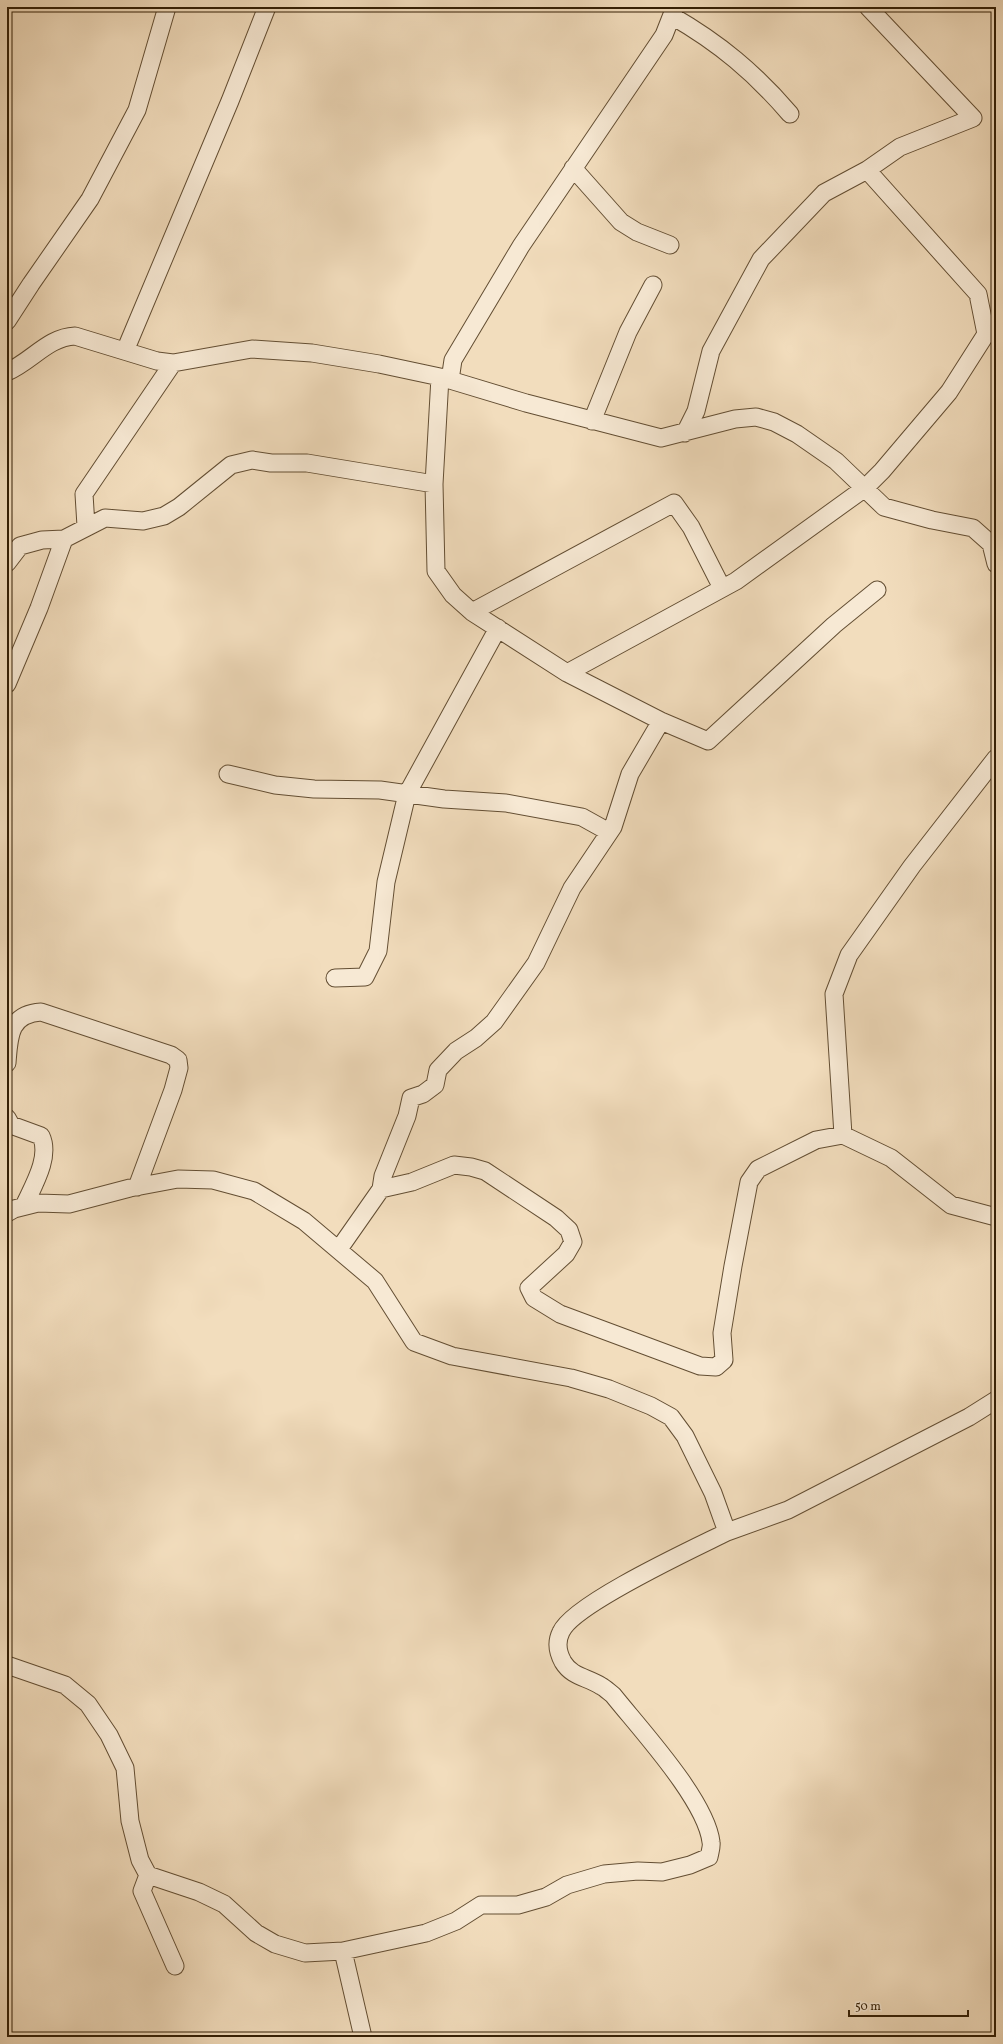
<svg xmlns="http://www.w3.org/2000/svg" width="1003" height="2044" font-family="Vollkorn,serif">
<rect width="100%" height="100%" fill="#f2ddbd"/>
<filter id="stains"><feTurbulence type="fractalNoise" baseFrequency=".005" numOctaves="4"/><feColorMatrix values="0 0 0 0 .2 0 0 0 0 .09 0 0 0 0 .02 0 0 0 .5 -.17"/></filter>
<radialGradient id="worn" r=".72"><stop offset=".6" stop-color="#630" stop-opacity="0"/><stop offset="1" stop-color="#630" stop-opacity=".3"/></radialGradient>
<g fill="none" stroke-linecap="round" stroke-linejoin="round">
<defs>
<path id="street" d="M 672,16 C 719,43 755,73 790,114
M 573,168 L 621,222 L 637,232 L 670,245
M 7,321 L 31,284 L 90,199 L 137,110 L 167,7
M 125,351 L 230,101 L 267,7
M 7,372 C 31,362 48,337 75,336 L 157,361 L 173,363 L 252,349 L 312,353 L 379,364 L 440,377 L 526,403 L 661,438 L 735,419 L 756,417 L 774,422 L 797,434 L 836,461 L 884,507 L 932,520 L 973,528 L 991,544 L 996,564
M 440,377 L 434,484 L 436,571 L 453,595 L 472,612 L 567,673 L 661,721 L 708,741 L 834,625 L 877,590
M 450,380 L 453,360 L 521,246 L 664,35 L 675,7
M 592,421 L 628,332 L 653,285
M 685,433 L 696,411 L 711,351 L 761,259 L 824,193 L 867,170 L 900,147 L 973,118 L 868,7
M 86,526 L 84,494 L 173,363
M 7,563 L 20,546 L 42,540 L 64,539 L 105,518 L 143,521 L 164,516 L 179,507 L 231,465 L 252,460 L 271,463 L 307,463 L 434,484
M 472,612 L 674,503 L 691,527 L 722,588
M 567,673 L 736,581 L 865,488 L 882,471 L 949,392 L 986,334 L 978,294 L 867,170
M 7,684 L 39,608 L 64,539
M 228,774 L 275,785 L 314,789 L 380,790 L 444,799 L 506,803 L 582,817 L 609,832
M 335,978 L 365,977 L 378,951 L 386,882 L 407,794 L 498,628
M 7,1063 C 9,1037 9,1014 41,1012 L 171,1055 L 178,1060 L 179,1068 L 173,1090 L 137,1187
M 7,1118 L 11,1125 L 41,1136 C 51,1157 33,1186 24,1206
M 843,1135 L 834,994 L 849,955 L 912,866 L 996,758
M 381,1189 L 412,1182 L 454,1165 L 471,1167 L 485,1171 L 556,1218 L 569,1230 L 573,1242 L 566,1254 L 529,1288 L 534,1298 L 560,1314 L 700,1366 L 716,1367 L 724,1360 L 722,1333 L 733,1266 L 749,1182 L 758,1169 L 816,1140 L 843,1135 L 891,1158 L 951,1205 L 996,1217
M 7,1213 L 14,1209 L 38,1203 L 69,1204 L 130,1188 L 178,1179 L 213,1180 L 254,1191 L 304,1221 L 375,1281 L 414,1342 L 452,1356 L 571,1378 L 609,1389 L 651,1406 L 671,1417 L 685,1436 L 713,1493 L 727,1532 L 788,1510 L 969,1417 L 996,1400
M 339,1249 L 381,1189 L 383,1176 L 407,1116 L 411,1098 L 423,1094 L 435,1085 L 438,1070 L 456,1051 L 476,1038 L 494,1022 L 536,963 L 572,888 L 613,827 L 630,774 L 661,721
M 7,1665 L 65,1685 L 88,1704 L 109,1735 L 125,1768 L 130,1821 L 140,1860 L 148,1875 L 199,1892 L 224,1904 L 256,1933 L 275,1944 L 305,1953 L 343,1951 L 426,1933 L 456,1921 L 481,1905 L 518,1905 L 546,1897 L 567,1885 L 604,1874 L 638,1871 L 662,1872 L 690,1865 L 709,1857 C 710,1852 712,1846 711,1842 C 706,1800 640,1729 613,1695 C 609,1692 605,1688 601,1686 C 587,1677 572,1677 563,1662 C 558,1653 556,1642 561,1632 C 573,1604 695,1548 727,1532
M 148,1875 L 142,1891 L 175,1966
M 343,1951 L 363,2037"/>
</defs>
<use href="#street" stroke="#634e33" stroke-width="19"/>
<use href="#street" stroke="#f7e9d4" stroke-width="17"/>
</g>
<rect width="1003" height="2044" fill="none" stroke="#f2ddbd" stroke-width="24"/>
<rect x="8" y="8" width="987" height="2028" fill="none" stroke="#331f05" stroke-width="2"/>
<rect x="12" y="12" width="979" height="2020" fill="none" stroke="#331f05"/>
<path d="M849 2010v6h119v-6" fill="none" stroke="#331f05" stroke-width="2"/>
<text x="855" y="2010" font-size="12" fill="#331f05" stroke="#f7e9d4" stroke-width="3" paint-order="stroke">50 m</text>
<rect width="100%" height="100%" filter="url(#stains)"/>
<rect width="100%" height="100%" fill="url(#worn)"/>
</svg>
